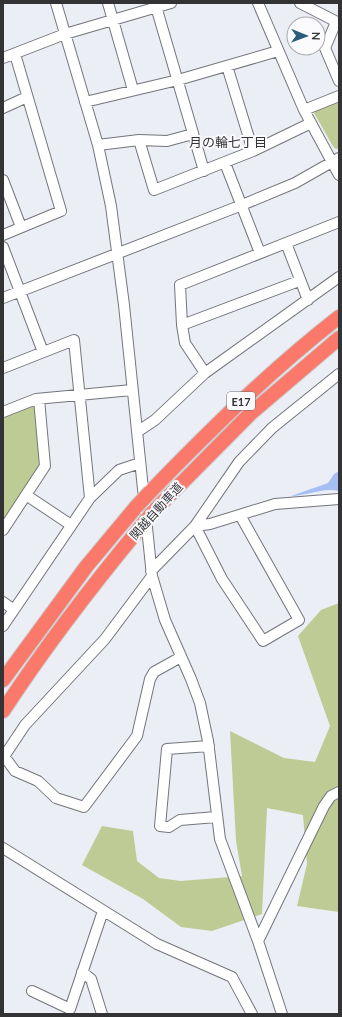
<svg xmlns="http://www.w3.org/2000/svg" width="342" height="1017" font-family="Lato,'Noto Sans JP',sans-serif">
<rect width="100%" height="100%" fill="#eceef5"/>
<path fill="#bfcb94" d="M 339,100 L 339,148 L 337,149 L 334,148 L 314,113 L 316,110 Z
M 36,399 L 45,466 L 3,530 L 3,412 Z
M 339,603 L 339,912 L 297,906 L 307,864 L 303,815 L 267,808 L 262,914 L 212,931 L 181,927 L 143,899 L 82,865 L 102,826 L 133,831 L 137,861 L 159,878 L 181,881 L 242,876 L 236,841 L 230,731 L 284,758 L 315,762 L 330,726 L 298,636 L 321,610 Z"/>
<path fill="#a5bff5" d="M 339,471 L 339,491 C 323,487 307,496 291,496 L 328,483 L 334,474 Z"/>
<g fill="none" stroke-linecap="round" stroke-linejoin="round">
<defs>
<path id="minor" d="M 56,3 L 98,145 L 111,206 L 124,305 L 152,576 L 165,620 L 191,679 L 200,703 L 208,741 L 220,839 L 258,941 L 282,1014
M 108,3 L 133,90
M 155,3 L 204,171
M 258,3 L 304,110 L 339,175
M 300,3 L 339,23
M 336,22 L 325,48 L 339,81
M 3,58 L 65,34 L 171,3
M 227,66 L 253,151
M 85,102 L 178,80 L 278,51
M 3,108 L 27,97
M 304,110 L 339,96
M 139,140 L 154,190 L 253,151 L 311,123
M 98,145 L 139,140 L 167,141 L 193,134
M 225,163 L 260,253
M 3,180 L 21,227
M 3,235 L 61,211 L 15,54
M 286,243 L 308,300
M 3,247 L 43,352
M 3,298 L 242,205 L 295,183 L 339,158
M 182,325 L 299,281
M 3,368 L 74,340 L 90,498
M 205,373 L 185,343 L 182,325 L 180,285 L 339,222
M 3,412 L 36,399 L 132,390
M 137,432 L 155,420 L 205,373 L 339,277
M 26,495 L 71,525
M 195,526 L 222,579 L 263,641 L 299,620 L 240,515
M 195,526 L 210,524 L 275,504 L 339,499
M 3,530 L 45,466 L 39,399
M 151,571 L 195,526 L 239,462 L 272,428 L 339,374
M 3,602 L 14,610
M 3,626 L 90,498 L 119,470 L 140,463
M 209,746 L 167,749 L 160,826 L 169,827 L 180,820 L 216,817
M 4,756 L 15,771 L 38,781 L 56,798 L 84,807 L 137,736 L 150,679 L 154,672 L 181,657
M 3,758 L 25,725 L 105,639 L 152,576
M 3,848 L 157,944 L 232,977 L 252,1014
M 258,941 L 324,806 L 331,796 L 339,792
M 82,972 L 91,979 L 102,1014
M 32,991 L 70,1009 L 103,911"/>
<path id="highway" d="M 150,492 C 210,430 271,370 339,317
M 153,512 L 250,414 L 339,338
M 3,680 L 86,567 L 136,507
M 3,711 C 45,647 91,587 139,529"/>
</defs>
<use href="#minor" stroke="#73757b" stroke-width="12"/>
<use href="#highway" stroke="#cacacb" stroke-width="16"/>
<use href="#minor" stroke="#fff" stroke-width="10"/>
<use href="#highway" stroke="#fb796b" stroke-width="14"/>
<defs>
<path id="highway-bridge" d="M 136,507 L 150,492
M 139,529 L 153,512"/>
</defs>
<use href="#highway-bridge" stroke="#cacacb" stroke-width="16" stroke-linecap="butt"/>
<use href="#highway-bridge" stroke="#fb796b" stroke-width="14"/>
</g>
<g text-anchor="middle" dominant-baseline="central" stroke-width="4" stroke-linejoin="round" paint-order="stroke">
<rect fill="#fbfbfe" stroke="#6f6f72" stroke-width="1" x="227" y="392" width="28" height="18" rx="3"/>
<g font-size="11" font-weight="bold" fill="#333336">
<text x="241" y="401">E17</text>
</g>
<g font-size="12" fill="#333336" stroke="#fbfbfe">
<text transform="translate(156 511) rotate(-48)">関越自動車道</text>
</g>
<g font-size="13" fill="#333336" stroke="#fbfbfe">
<text x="228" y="142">月の輪七丁目</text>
</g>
</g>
<rect width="342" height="1017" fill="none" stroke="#333336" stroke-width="8"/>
<g transform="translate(306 36) rotate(91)"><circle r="19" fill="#fbfbfe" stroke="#ababae"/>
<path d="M0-3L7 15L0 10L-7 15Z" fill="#2b5c79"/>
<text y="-6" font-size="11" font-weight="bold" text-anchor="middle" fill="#333336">N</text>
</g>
</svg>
